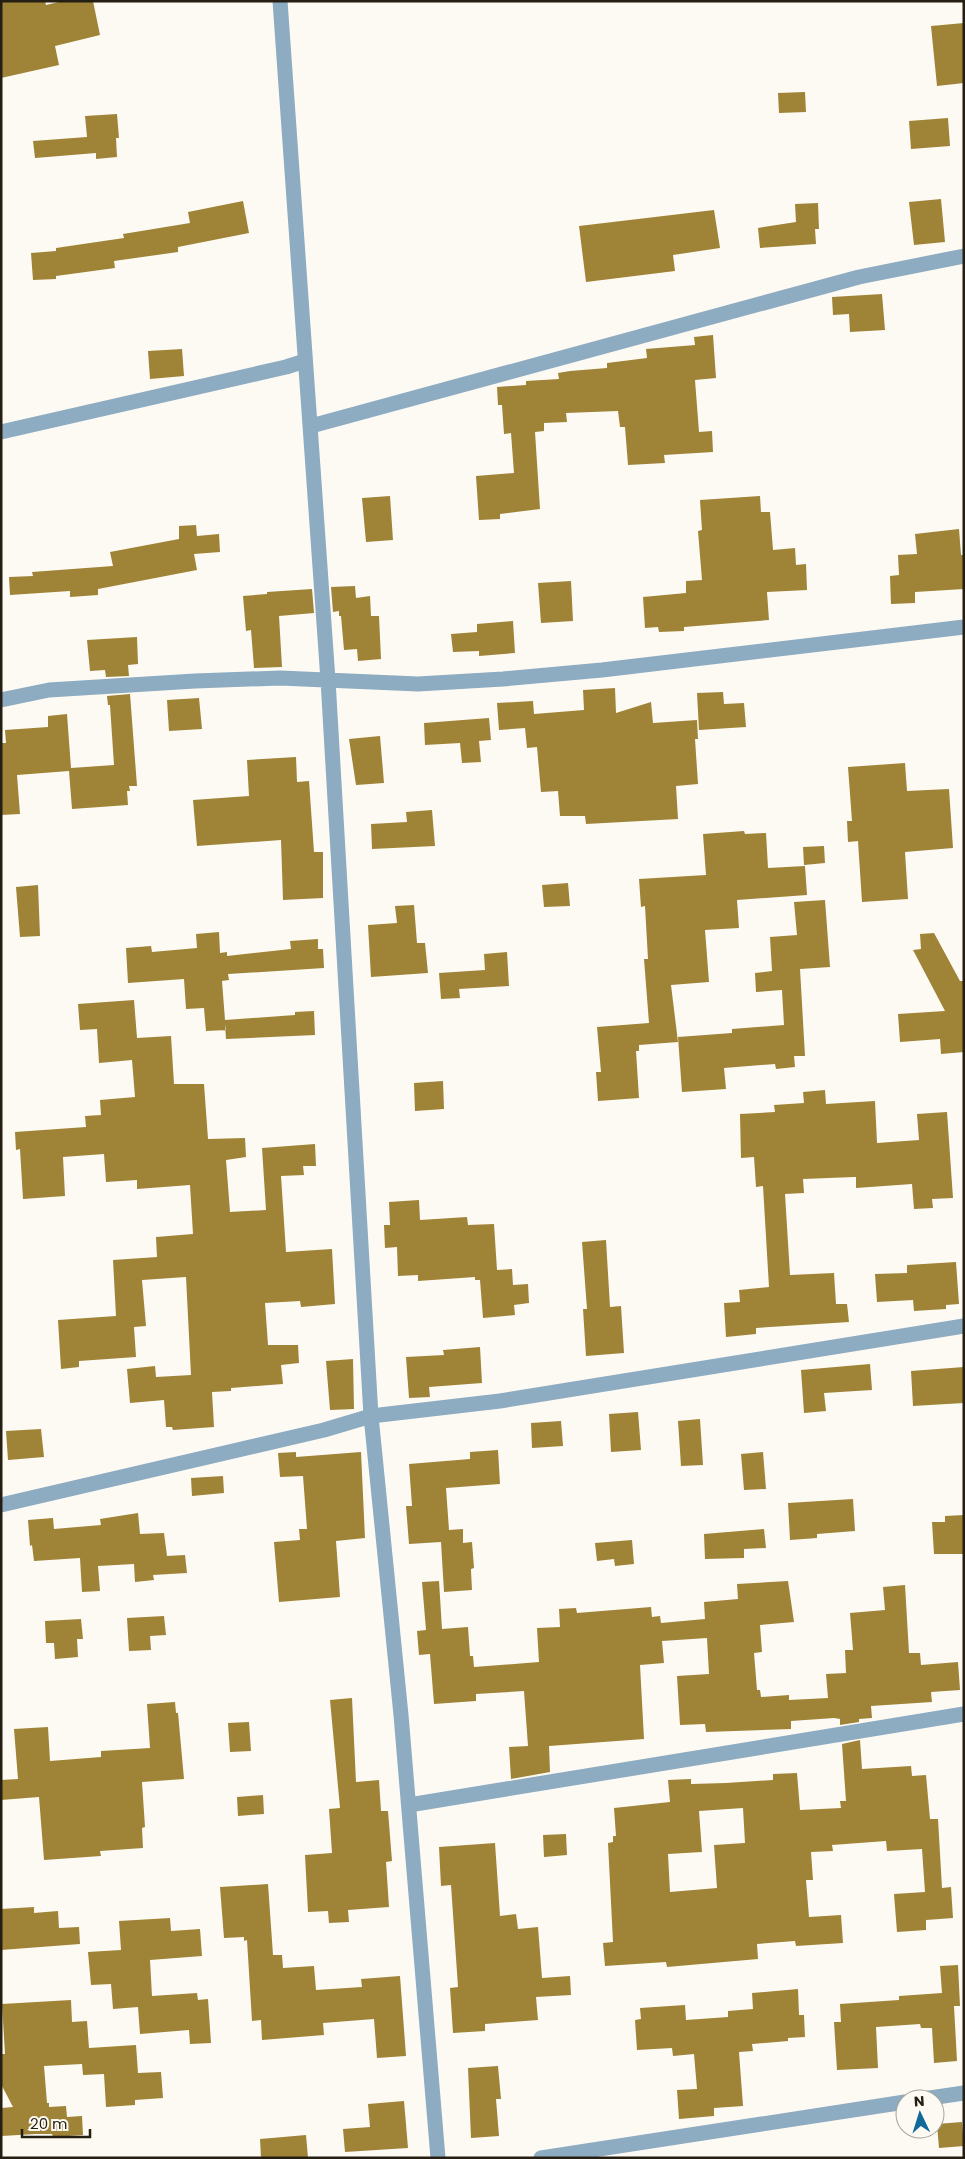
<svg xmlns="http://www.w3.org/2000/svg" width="965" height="2159" font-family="Poppins,sans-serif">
<rect width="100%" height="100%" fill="#fdfaf3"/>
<path fill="#9f8337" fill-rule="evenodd" d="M 1,1 L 45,1 L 46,5 L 63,1 L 93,1 L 100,35 L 55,46 L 59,65 L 1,78 Z
M 964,23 L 964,83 L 937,86 L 931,26 Z
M 805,92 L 806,112 L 779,113 L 778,93 Z
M 117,114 L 119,138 L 116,138 L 117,157 L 96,159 L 96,153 L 35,158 L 33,141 L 87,137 L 85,116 Z
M 948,118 L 950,146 L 911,149 L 909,121 Z
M 941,199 L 945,242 L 914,245 L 909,202 Z
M 243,201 L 249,233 L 178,247 L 178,252 L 114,261 L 115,268 L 56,276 L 56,279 L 33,280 L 31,253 L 56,251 L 56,248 L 124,238 L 123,234 L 190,223 L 188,212 Z
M 818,203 L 819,229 L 815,229 L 816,244 L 760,248 L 758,228 L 796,222 L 795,204 Z
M 714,210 L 720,248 L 673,255 L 675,271 L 586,282 L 579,226 Z
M 882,294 L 885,330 L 850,332 L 849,314 L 833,315 L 832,297 Z
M 713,335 L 716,378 L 695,380 L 699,432 L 712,431 L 713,452 L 664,455 L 665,463 L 628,465 L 625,427 L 620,427 L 618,411 L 566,413 L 567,422 L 544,423 L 544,431 L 535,432 L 540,509 L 500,514 L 500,519 L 479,520 L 476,476 L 514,473 L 511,433 L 504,434 L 502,405 L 498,405 L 497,387 L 526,385 L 526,381 L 559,379 L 558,373 L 570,371 L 607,368 L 607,363 L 647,358 L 646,349 L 695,345 L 694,337 Z
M 182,349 L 184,376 L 150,379 L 148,351 Z
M 390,496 L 393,540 L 366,542 L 362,498 Z
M 760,496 L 761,512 L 770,512 L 773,550 L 795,548 L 796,565 L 806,564 L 807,590 L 767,592 L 769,620 L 684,627 L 684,631 L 659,632 L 658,627 L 645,628 L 643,597 L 686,593 L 686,581 L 702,580 L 698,531 L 702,530 L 700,500 Z
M 196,525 L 197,536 L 219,534 L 220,552 L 194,554 L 197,570 L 98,589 L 98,595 L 70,597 L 70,591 L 10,595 L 9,577 L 33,576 L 32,572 L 113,566 L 110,552 L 179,539 L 179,526 Z
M 959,529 L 961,555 L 964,555 L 964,589 L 915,592 L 915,603 L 891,604 L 890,576 L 899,575 L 898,555 L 917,554 L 915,534 Z
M 571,581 L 573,621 L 541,623 L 538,583 Z
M 355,586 L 356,598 L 370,596 L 371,616 L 379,616 L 381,659 L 358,661 L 357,649 L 344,650 L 341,616 L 339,616 L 339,611 L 333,612 L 331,587 Z
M 312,589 L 314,613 L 279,616 L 282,667 L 254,668 L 251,630 L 246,631 L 243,596 L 267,594 L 267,592 Z
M 513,621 L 515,653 L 479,656 L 479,651 L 453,652 L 451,634 L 477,632 L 477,624 Z
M 137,637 L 138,664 L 128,665 L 129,676 L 106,677 L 105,670 L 90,671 L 87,640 Z
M 615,688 L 616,713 L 651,702 L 653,723 L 697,720 L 698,739 L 695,739 L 698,784 L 676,786 L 678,819 L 586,824 L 585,816 L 560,816 L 558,791 L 541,792 L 537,747 L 527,748 L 525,728 L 499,730 L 497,703 L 533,701 L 534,714 L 584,710 L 583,690 Z
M 723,692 L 724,704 L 744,703 L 746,727 L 699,730 L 697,693 Z
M 130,694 L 137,786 L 129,786 L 130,791 L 127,791 L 128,805 L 72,809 L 69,771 L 17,775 L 20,814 L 1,815 L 1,743 L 6,743 L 5,730 L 48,727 L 48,716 L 67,714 L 71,768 L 114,765 L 110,705 L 108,705 L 107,696 Z
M 199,698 L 202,729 L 169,731 L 167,700 Z
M 489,718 L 491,740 L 479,741 L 481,762 L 462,763 L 460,743 L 425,745 L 424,723 Z
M 380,736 L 384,783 L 356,785 L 349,739 Z
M 296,757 L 297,782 L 309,781 L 314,852 L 323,852 L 323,898 L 283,900 L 281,840 L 197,846 L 193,800 L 249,796 L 247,760 Z
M 905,763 L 907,791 L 949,789 L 953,848 L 905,852 L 908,899 L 862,902 L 858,841 L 848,842 L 847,821 L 852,821 L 848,767 Z
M 432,810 L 435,846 L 372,849 L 371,824 L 407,822 L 406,812 Z
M 744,831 L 745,834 L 766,833 L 768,868 L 805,866 L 807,895 L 737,900 L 739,928 L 705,930 L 709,982 L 671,985 L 678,1042 L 639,1045 L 639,1051 L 636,1051 L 639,1098 L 598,1101 L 596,1072 L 601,1072 L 597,1027 L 649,1023 L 644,959 L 648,959 L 645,906 L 641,907 L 639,879 L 706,875 L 703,834 Z
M 824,846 L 825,863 L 804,865 L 803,847 Z
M 568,883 L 570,906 L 544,907 L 542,885 Z
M 38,885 L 40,936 L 20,937 L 16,887 Z
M 825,900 L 830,967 L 800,969 L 805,1056 L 794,1056 L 795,1067 L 776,1069 L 775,1064 L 724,1068 L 726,1089 L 682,1092 L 678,1037 L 732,1033 L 732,1029 L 784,1025 L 782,990 L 756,992 L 755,973 L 772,971 L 770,937 L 797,935 L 794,902 Z
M 414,905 L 417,943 L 425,943 L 428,973 L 371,977 L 368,925 L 397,923 L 395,906 Z
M 219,932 L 220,953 L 227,952 L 227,956 L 291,949 L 290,941 L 318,939 L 318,949 L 323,949 L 324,968 L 228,974 L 229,980 L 222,981 L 225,1020 L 295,1015 L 295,1012 L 314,1011 L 315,1035 L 226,1039 L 225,1024 L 226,1030 L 206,1031 L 204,1008 L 186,1009 L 184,979 L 128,983 L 126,948 L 151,946 L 152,952 L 197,948 L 196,934 Z
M 934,933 L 960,981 L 964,981 L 964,1052 L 941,1054 L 940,1039 L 900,1042 L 898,1014 L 945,1011 L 913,950 L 921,949 L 920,934 Z
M 507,952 L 509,986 L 459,989 L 460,998 L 441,999 L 439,973 L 485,970 L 484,954 Z
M 134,1000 L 137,1038 L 171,1036 L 174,1084 L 204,1084 L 208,1139 L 245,1138 L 246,1157 L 226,1160 L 230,1212 L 266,1210 L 262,1148 L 315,1144 L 316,1166 L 303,1166 L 304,1175 L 281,1176 L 286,1252 L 332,1249 L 335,1304 L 301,1307 L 300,1301 L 265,1303 L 268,1345 L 298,1345 L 299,1363 L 281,1365 L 283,1384 L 231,1388 L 231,1391 L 212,1392 L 214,1427 L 173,1430 L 172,1427 L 166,1427 L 164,1400 L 130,1403 L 127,1369 L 155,1366 L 156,1377 L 191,1375 L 186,1277 L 142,1280 L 146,1326 L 134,1327 L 136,1357 L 79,1361 L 79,1367 L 61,1369 L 58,1320 L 116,1316 L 113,1260 L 157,1257 L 156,1237 L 193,1234 L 190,1185 L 137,1189 L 137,1180 L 106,1182 L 104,1154 L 63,1157 L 65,1196 L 23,1199 L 20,1149 L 16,1150 L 15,1132 L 86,1127 L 85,1116 L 101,1115 L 100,1100 L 135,1097 L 132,1060 L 99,1063 L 97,1029 L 80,1030 L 78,1004 Z
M 443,1081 L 444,1109 L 415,1111 L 414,1083 Z
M 825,1090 L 826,1104 L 875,1101 L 877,1143 L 919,1140 L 917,1114 L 947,1112 L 953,1198 L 932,1199 L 933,1208 L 914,1209 L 912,1184 L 856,1188 L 856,1177 L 854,1177 L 803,1179 L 804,1193 L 785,1194 L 790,1275 L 834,1273 L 836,1304 L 847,1304 L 849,1322 L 756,1328 L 756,1334 L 726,1337 L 724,1303 L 740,1302 L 739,1290 L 769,1287 L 763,1186 L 756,1187 L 754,1157 L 741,1158 L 740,1114 L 775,1112 L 774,1105 L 804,1103 L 803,1092 Z
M 419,1200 L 420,1220 L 467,1217 L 468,1225 L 494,1224 L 497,1270 L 512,1269 L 513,1285 L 528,1284 L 529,1303 L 514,1305 L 515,1315 L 483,1318 L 480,1280 L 475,1280 L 475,1277 L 418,1281 L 418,1275 L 398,1276 L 397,1247 L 385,1248 L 384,1225 L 390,1225 L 389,1202 Z
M 606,1240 L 610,1307 L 621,1306 L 624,1353 L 586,1356 L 583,1309 L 587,1309 L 582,1242 Z
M 956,1262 L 959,1304 L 946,1305 L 946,1309 L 914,1311 L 913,1300 L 877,1302 L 875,1274 L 907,1273 L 907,1265 Z
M 480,1347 L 482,1383 L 429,1387 L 430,1397 L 409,1398 L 406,1357 L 444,1355 L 443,1350 Z
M 353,1359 L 354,1409 L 330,1410 L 326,1361 Z
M 870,1364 L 872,1390 L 824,1393 L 826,1411 L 804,1413 L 801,1370 Z
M 964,1367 L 964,1403 L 913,1406 L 911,1371 Z
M 638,1412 L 641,1450 L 611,1452 L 609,1414 Z
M 700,1419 L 703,1465 L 681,1466 L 678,1421 Z
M 561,1421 L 563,1446 L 532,1448 L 531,1423 Z
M 41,1429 L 44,1457 L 8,1460 L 6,1431 Z
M 498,1450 L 500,1484 L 446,1488 L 449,1530 L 463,1529 L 463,1543 L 472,1542 L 474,1568 L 471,1569 L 471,1571 L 472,1590 L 444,1592 L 441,1542 L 409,1544 L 406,1506 L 412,1506 L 409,1464 L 470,1459 L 470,1452 Z
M 296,1452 L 296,1457 L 361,1452 L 365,1538 L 336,1541 L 340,1597 L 279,1602 L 274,1542 L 300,1540 L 299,1529 L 307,1529 L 303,1476 L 280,1477 L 278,1453 Z
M 763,1452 L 766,1489 L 744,1490 L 741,1454 Z
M 223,1476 L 224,1493 L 192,1496 L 191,1478 Z
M 853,1499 L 855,1531 L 817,1534 L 817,1538 L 790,1540 L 788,1503 Z
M 138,1513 L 140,1534 L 164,1533 L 167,1556 L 185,1555 L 187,1573 L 153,1575 L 154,1580 L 135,1582 L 134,1564 L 98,1566 L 100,1591 L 82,1592 L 80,1558 L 34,1561 L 32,1545 L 30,1546 L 28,1520 L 53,1518 L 54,1529 L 101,1525 L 100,1519 Z
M 964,1515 L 964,1554 L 934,1554 L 932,1522 L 945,1522 L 945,1516 Z
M 764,1529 L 766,1548 L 744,1549 L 744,1558 L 705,1559 L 704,1534 Z
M 632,1540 L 634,1564 L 615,1566 L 614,1559 L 597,1561 L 595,1543 Z
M 439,1581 L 442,1629 L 468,1627 L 470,1656 L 473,1656 L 474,1667 L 539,1662 L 537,1628 L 560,1627 L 559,1609 L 576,1608 L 577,1613 L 651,1607 L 652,1617 L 660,1616 L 661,1623 L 705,1619 L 704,1602 L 738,1599 L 737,1584 L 788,1581 L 794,1622 L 760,1625 L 762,1652 L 754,1653 L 757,1690 L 760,1690 L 761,1697 L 789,1695 L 789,1700 L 828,1698 L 826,1674 L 846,1673 L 845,1650 L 853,1650 L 850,1613 L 885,1610 L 883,1587 L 905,1585 L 909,1653 L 920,1653 L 921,1665 L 958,1662 L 960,1690 L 931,1692 L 932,1702 L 871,1706 L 872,1718 L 859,1719 L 859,1722 L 840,1725 L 840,1719 L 834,1718 L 791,1721 L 791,1729 L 706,1732 L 705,1724 L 680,1725 L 677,1676 L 709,1674 L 707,1638 L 662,1641 L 664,1663 L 640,1665 L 644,1739 L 549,1746 L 550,1772 L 511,1779 L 509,1747 L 528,1746 L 524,1691 L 476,1694 L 476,1701 L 434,1704 L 430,1654 L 419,1655 L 417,1631 L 426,1630 L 422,1582 Z
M 164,1616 L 166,1635 L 150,1636 L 151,1650 L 129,1651 L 127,1618 Z
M 81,1619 L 83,1639 L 77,1639 L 78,1657 L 55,1659 L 54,1643 L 46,1643 L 45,1621 Z
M 352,1698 L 356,1782 L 379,1780 L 381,1811 L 388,1811 L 392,1861 L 386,1862 L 389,1907 L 348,1910 L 349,1922 L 329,1923 L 328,1911 L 308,1912 L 305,1855 L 332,1853 L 329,1809 L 340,1808 L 330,1700 Z
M 175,1702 L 176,1713 L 178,1713 L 184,1779 L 142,1782 L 145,1827 L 142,1828 L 143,1848 L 100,1851 L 101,1856 L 44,1860 L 39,1797 L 1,1800 L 1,1780 L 18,1779 L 14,1729 L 48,1727 L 50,1761 L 101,1757 L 101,1751 L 150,1748 L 147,1704 Z
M 249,1722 L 251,1751 L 230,1752 L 228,1723 Z
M 860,1740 L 862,1769 L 911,1766 L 912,1776 L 926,1775 L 930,1819 L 938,1819 L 942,1888 L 951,1887 L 953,1918 L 926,1920 L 926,1930 L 897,1932 L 894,1894 L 925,1892 L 922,1849 L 887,1851 L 886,1841 L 832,1845 L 833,1851 L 811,1852 L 813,1880 L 806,1880 L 809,1917 L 841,1915 L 843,1943 L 796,1946 L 795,1941 L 757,1944 L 758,1959 L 667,1967 L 666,1962 L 605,1966 L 603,1943 L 613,1942 L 608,1843 L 613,1842 L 613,1836 L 616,1836 L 614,1808 L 670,1802 L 668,1780 L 691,1779 L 691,1784 L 726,1783 L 773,1780 L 773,1774 L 797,1773 L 800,1810 L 841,1808 L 840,1801 L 846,1801 L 842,1744 ZM 743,1808 L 745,1843 L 714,1845 L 717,1888 L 670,1892 L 668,1854 L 702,1852 L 699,1811 Z
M 263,1795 L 264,1814 L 238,1816 L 237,1797 Z
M 566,1834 L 567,1855 L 544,1857 L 543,1835 Z
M 495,1843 L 500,1916 L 516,1914 L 518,1929 L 538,1927 L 542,1978 L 570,1976 L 571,1995 L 536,1997 L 538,2020 L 485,2024 L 485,2031 L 453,2033 L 450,1988 L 458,1987 L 451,1885 L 441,1886 L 439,1847 Z
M 268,1884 L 273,1955 L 282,1955 L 283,1968 L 314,1966 L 316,1990 L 362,1987 L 361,1979 L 400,1976 L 406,2056 L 377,2058 L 374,2019 L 323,2023 L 324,2035 L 262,2040 L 261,2020 L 252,2021 L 247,1940 L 244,1941 L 244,1937 L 224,1938 L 220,1887 Z
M 34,1907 L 34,1913 L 58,1911 L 59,1928 L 79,1927 L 80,1944 L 1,1950 L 1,1909 Z
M 170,1918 L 171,1931 L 200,1929 L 202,1956 L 150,1960 L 152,1996 L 197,1993 L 198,2000 L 208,1999 L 211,2043 L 190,2044 L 189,2030 L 140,2034 L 138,2007 L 113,2009 L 111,1984 L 91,1985 L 88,1952 L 121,1950 L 119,1921 Z
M 958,1965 L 960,2006 L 954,2006 L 957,2061 L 934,2063 L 932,2028 L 921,2028 L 920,2024 L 876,2027 L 878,2068 L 837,2070 L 834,2022 L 841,2022 L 840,2004 L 899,2000 L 899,1996 L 942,1993 L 940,1966 Z
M 798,1989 L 799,2015 L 804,2015 L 805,2037 L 788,2038 L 788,2041 L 752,2044 L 753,2051 L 739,2052 L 743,2106 L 714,2108 L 714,2116 L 679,2119 L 677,2090 L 697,2089 L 694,2054 L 673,2056 L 672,2048 L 637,2050 L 635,2020 L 641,2019 L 640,2008 L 685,2005 L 686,2020 L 728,2017 L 728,2011 L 753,2009 L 752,1993 Z
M 71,2000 L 72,2022 L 87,2021 L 89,2048 L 136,2045 L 138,2073 L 161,2072 L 163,2098 L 135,2100 L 135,2105 L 106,2107 L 104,2074 L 83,2075 L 82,2064 L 44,2066 L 47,2103 L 49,2103 L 49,2107 L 66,2106 L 67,2117 L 82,2116 L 83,2135 L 53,2137 L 52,2134 L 35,2134 L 2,2136 L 1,2108 L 13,2107 L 1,2084 L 1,2054 L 5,2054 L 2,2004 Z
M 498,2066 L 501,2099 L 496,2099 L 499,2136 L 471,2138 L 468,2068 Z
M 404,2101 L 408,2148 L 345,2152 L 343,2129 L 370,2127 L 368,2104 Z
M 962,2122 L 964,2146 L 939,2148 L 937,2124 Z
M 306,2135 L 308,2158 L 261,2158 L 260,2139 Z"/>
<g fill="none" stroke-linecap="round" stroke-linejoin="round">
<path stroke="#8dabc1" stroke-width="15" d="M 280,1 L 328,680 L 371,1416 L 401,1715 L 438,2158
M 311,426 L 859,277 L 964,256
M 1,432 L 286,367 L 305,361
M 1,700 L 49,690 L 195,681 L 280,678 L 418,684 L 503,679 L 602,670 L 964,627
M 1,1505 L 324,1430 L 371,1416 L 500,1401 L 964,1326
M 409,1805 L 964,1714
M 923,2099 L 964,2093
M 541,2158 L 905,2102"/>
</g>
<rect width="965" height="2159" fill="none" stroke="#241f12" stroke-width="5"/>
<g transform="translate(920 2114) rotate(356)"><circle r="24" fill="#fdfaf3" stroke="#a6a299"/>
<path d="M0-4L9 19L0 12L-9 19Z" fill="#106a9a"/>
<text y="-8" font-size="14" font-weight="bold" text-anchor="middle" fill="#241f12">N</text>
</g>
<path d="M22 2129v8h68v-8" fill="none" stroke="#241f12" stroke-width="2.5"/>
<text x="30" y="2129" font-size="15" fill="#241f12" stroke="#fdfaf3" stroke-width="4" paint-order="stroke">20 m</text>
</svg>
